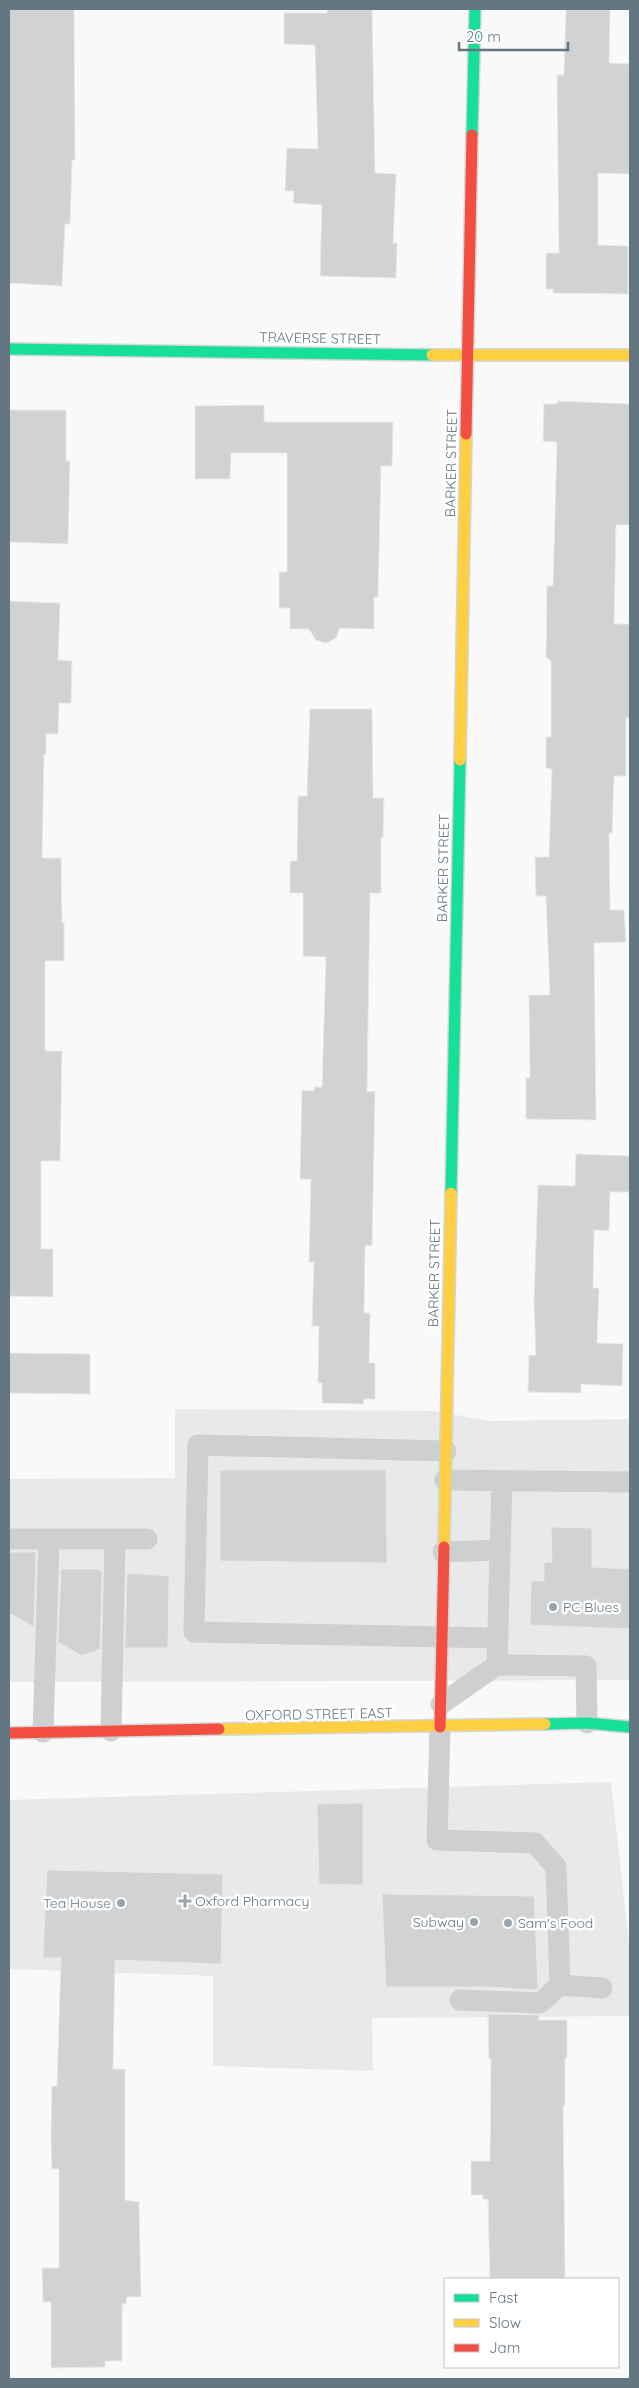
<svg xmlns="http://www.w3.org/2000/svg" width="639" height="2388" font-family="Quicksand,sans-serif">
<rect width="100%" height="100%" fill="#f9f9f9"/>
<path fill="#e8e9e9" d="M 175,1409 L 434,1411 L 489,1421 L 630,1419 L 630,1680 L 9,1682 L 9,1479 L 175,1478 Z
M 611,1782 L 630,1952 L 630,2016 L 372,2018 L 373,2071 L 213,2066 L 213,1976 L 9,1969 L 9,1800 Z"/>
<path fill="#d0d2d3" stroke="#e8e8e8" d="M 9,9 L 74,9 L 75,160 L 72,160 L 70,224 L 65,224 L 62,286 L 9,283 Z
M 327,9 L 372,9 L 375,173 L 396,174 L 393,243 L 397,243 L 396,278 L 320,276 L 322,205 L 293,203 L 294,191 L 285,191 L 287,148 L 318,149 L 315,45 L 284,44 L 284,13 L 327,13 Z
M 566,9 L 610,9 L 609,63 L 630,64 L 630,174 L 598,173 L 598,245 L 628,246 L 628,294 L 553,293 L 553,289 L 546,289 L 546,253 L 559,253 L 557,75 L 564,75 Z
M 557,401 L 630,404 L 630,525 L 616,525 L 614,624 L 630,624 L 630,718 L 626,718 L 626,776 L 614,776 L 612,833 L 609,833 L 610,910 L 624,910 L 626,942 L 594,943 L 596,1120 L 526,1119 L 526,1078 L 530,1078 L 529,995 L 550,995 L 546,896 L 536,896 L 535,857 L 549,857 L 552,769 L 546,768 L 546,737 L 551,737 L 551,661 L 546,657 L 547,586 L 553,586 L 557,442 L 543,441 L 544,404 L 557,404 Z
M 264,405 L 264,422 L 393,422 L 392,466 L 381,466 L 378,597 L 374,597 L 374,629 L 340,628 L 336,638 L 326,643 L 316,640 L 309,629 L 290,629 L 290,608 L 279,608 L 279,572 L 287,572 L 287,453 L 231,453 L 230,479 L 195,479 L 195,406 Z
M 9,410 L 66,410 L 66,461 L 70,461 L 68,544 L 9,542 Z
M 9,601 L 60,603 L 58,660 L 72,661 L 71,703 L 59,703 L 58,734 L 46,734 L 46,754 L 44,754 L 42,858 L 61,858 L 62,923 L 64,923 L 64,961 L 45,961 L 45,1051 L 62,1051 L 60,1161 L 41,1161 L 41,1249 L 53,1249 L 53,1297 L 9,1296 Z
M 310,709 L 372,709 L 373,798 L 384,798 L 383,838 L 381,838 L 381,893 L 370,893 L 367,1092 L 375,1091 L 372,1246 L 365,1245 L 364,1313 L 370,1313 L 369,1363 L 375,1363 L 375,1399 L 364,1399 L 363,1404 L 322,1403 L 322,1383 L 318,1383 L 319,1326 L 312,1326 L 314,1262 L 309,1262 L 311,1179 L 300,1179 L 302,1090 L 314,1091 L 314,1087 L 322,1087 L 326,957 L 303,956 L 303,893 L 290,893 L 290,861 L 297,861 L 298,796 L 307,796 Z
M 576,1154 L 630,1156 L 630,1192 L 610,1192 L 609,1231 L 594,1230 L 593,1288 L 599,1288 L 597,1343 L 623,1344 L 622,1386 L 581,1384 L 581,1393 L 528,1392 L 529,1355 L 536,1356 L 534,1301 L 538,1185 L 575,1186 Z
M 9,1353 L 90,1354 L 90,1394 L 9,1393 Z
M 220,1470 L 386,1470 L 387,1563 L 220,1561 Z
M 551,1527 L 592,1528 L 592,1567 L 630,1569 L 630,1629 L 530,1625 L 531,1581 L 544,1581 L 544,1563 L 552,1562 Z
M 9,1552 L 36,1552 L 34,1627 L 9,1613 Z
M 61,1569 L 98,1569 L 102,1572 L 100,1649 L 82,1656 L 58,1642 Z
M 127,1573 L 169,1576 L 168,1648 L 125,1648 Z
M 363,1803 L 363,1885 L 319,1884 L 317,1804 Z
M 47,1870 L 223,1874 L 221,1964 L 115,1960 L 113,2069 L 125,2069 L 125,2200 L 139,2202 L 141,2297 L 127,2297 L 126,2304 L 122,2304 L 122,2361 L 105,2361 L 105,2367 L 51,2368 L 51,2302 L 43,2302 L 42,2268 L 59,2268 L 59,2169 L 52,2169 L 51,2138 L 52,2086 L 57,2086 L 61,1958 L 43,1958 Z
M 382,1894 L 534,1896 L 538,1988 L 535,1990 L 488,1987 L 386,1987 Z
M 488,2014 L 539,2015 L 539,2020 L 567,2020 L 567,2058 L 565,2058 L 565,2106 L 563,2106 L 565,2279 L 490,2279 L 488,2199 L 483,2199 L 483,2195 L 471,2195 L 471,2161 L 490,2161 L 491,2059 L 489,2059 Z"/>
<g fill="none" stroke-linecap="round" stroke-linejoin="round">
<defs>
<path id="fast" d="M 472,135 L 475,9
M 9,349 L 432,355
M 451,1193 L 460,760
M 545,1724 L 587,1723 L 630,1727"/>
<path id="slow" d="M 432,355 L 630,355
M 460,760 L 466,434
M 444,1547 L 451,1193
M 219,1729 L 545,1724"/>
<path id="jam" d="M 466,434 L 472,135
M 440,1727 L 444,1547
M 9,1733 L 219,1729"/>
</defs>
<use href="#fast" stroke="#d5d6d7" stroke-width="14"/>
<use href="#slow" stroke="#d5d6d7" stroke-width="14"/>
<use href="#jam" stroke="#d5d6d7" stroke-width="14"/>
<path stroke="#cecfd0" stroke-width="21" d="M 446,1451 L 198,1445 L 194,1632 L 498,1638
M 445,1480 L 630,1482
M 9,1539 L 147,1539
M 443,1552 L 500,1550
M 497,1665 L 586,1666 L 587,1723
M 441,1704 L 497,1665 L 502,1481
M 440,1727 L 437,1840 L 535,1843 L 556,1867 L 560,1985 L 602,1988
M 111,1731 L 115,1539
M 43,1732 L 49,1539
M 460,2000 L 540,2003 L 560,1985"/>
<use href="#fast" stroke="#16e098" stroke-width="11"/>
<use href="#slow" stroke="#ffcf43" stroke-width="11"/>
<use href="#jam" stroke="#f24e42" stroke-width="11"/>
</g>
<g fill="#99a4ac" stroke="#fff" stroke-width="2">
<circle cx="553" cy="1607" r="5"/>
<path d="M182.5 1893.5h5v5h5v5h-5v5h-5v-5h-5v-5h5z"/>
<circle cx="121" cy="1903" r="5"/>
<circle cx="474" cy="1922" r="5"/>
<circle cx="508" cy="1923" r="5"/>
</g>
<g text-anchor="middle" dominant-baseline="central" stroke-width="5" stroke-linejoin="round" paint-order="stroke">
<g font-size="14" fill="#657683" stroke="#fff">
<text transform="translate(320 338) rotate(1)">TRAVERSE STREET</text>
<text transform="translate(451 463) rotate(-89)">BARKER STREET</text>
<text transform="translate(443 868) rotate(-89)">BARKER STREET</text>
<text transform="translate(434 1273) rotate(-89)">BARKER STREET</text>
<text transform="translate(319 1714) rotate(-1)">OXFORD STREET EAST</text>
</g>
<g font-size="14" fill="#657683" stroke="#fff" text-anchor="start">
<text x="563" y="1607">PC Blues</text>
<text x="195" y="1901">Oxford Pharmacy</text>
<text x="111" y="1903" text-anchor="end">Tea House</text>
<text x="464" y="1922" text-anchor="end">Subway</text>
<text x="518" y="1923">Sam's Food</text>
</g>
</g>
<rect width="639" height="2388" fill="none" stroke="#657683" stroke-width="20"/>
<rect x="444" y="2278" width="175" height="90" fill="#ffffff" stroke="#c1c8cd"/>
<rect x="454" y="2294" width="25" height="8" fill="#16e098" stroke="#c1c8cd"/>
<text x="489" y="2303" font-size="15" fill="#657683">Fast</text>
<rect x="454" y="2319" width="25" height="8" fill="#ffcf43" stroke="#c1c8cd"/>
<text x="489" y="2328" font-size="15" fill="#657683">Slow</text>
<rect x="454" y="2344" width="25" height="8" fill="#f24e42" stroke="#c1c8cd"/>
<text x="489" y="2353" font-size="15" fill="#657683">Jam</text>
<path d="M459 42v8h109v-8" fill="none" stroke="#657683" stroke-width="2.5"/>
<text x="466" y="42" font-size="15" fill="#657683" stroke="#ffffff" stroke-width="4" paint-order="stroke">20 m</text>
</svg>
